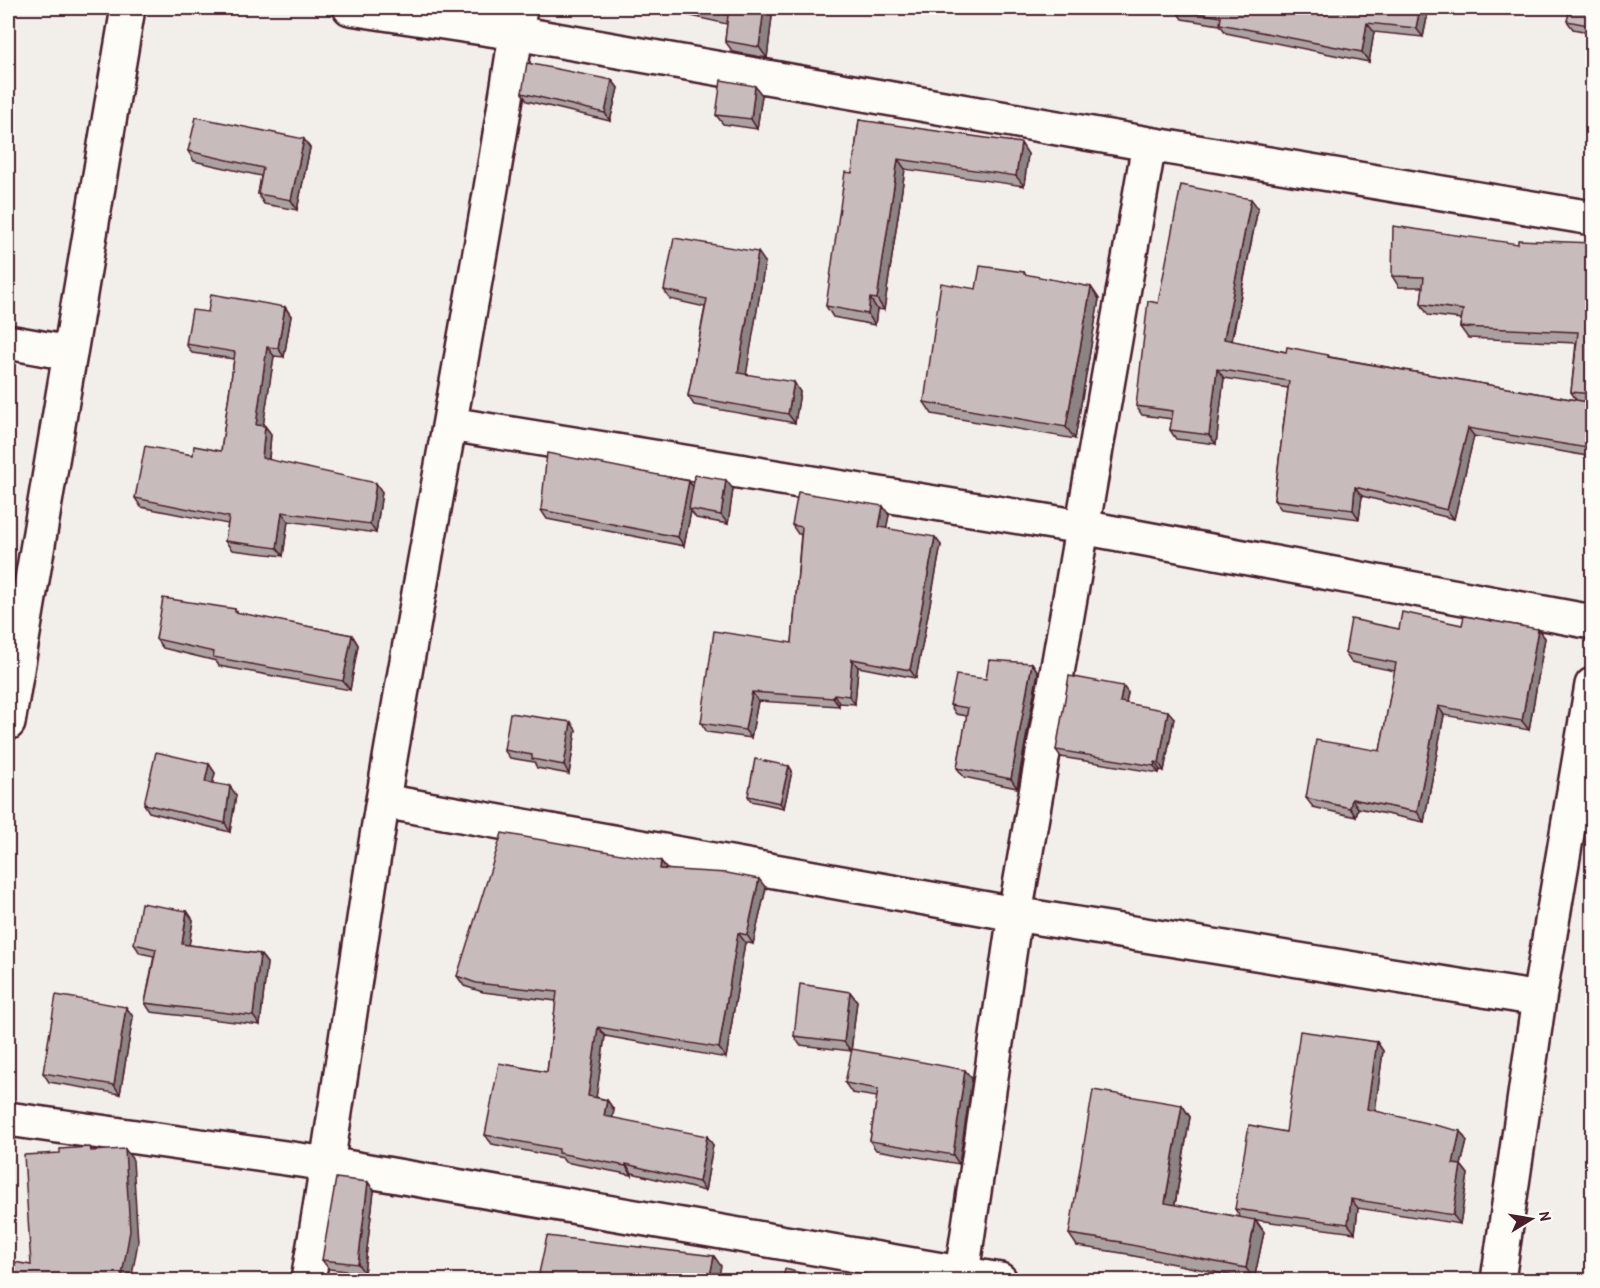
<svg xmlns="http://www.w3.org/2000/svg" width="1600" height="1288" font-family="'Patrick Hand',sans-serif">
<rect width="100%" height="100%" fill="#f2efeb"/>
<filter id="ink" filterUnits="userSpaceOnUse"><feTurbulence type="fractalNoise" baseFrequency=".0167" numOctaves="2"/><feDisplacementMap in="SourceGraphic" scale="12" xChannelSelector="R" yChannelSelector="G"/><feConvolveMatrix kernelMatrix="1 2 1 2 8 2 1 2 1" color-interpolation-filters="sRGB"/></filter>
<g filter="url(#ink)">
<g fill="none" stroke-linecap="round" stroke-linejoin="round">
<defs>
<path id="street" d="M 350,8 L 516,33 L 1149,144 L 1592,218
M 8,342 L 69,353
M 450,424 L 1082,527 L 1592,622
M 383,801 L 1015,914 L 1539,999
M 8,1119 L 328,1164 L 1000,1280
M 308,1280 C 336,1121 356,960 383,800 C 427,536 480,273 520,8
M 961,1280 L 1015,914 L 1149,144
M 1498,1280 L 1539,999 L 1592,685"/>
<path id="secondary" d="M 8,723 L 128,8"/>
</defs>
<use href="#street" stroke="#4a1f2b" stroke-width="38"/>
<use href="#secondary" stroke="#4a1f2b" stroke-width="38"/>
<use href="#street" stroke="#fdfcf7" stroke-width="33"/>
<use href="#secondary" stroke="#fdfcf7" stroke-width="33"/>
</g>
<path fill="#aca1a1" stroke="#4a1f2b" stroke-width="1.5" d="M 656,8 L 773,8 L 767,58 L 733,52 L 725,41 L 727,24 Z
M 1429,8 L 1423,37 L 1374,32 L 1369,62 L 1226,33 L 1220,25 L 1182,19 L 1175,9 Z
M 1593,8 L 1593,33 L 1573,29 L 1567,21 Z
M 612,80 L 618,88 L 610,121 L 527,101 L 522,93 Z
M 762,95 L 757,129 L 723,124 L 716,115 Z
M 859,120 L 1028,154 L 1024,186 L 905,169 L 884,310 L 877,309 L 875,325 L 833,317 L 826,306 L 852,173 Z
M 310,148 L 297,210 L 264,204 L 258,194 L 261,176 L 194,161 L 188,151 Z
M 1258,208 L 1232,341 L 1286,352 L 1328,355 L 1330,357 L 1576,400 L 1571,392 L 1576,343 L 1468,338 L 1460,327 L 1461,319 L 1428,315 L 1421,304 L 1423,287 L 1399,287 L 1392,276 L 1518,244 L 1593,243 L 1593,457 L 1474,436 L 1454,519 L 1362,496 L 1359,519 L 1281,509 L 1274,500 L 1288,388 L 1224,378 L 1216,444 L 1176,439 L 1170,430 L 1172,419 L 1142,415 L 1136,406 L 1158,303 Z
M 765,262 L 746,374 L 800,392 L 795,423 L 694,405 L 688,396 L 705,307 L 670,299 L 664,290 Z
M 1024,272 L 1026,275 L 1091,287 L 1099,299 L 1075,439 L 932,414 L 924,402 L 976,289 Z
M 285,307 L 291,316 L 284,357 L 274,356 L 263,425 L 265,426 L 271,434 L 269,460 L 382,492 L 376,533 L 288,521 L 283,556 L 232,550 L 225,541 L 228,524 L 141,507 L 135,498 L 193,455 L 221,451 L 234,359 L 192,353 L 186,344 L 208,312 Z
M 689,481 L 693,487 L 733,489 L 728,524 L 696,518 L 691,511 L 684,546 L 547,519 L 541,510 Z
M 889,515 L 886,528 L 941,545 L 916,678 L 858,667 L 855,704 L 839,703 L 839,706 L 758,701 L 751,738 L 707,732 L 701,723 L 792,643 L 801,534 L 798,534 L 792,525 Z
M 235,609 L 238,613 L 352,635 L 358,645 L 350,690 L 219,666 L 216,661 L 163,648 L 156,639 Z
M 1462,625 L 1538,629 L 1545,638 L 1529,730 L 1444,715 L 1424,822 L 1358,808 L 1356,817 L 1313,807 L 1306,798 L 1380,751 L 1395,671 L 1351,662 L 1345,653 L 1399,629 Z
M 1032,663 L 1038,672 L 1017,788 L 964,777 L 957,768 L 967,716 L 956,714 L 950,705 L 986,679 Z
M 1128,693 L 1126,703 L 1174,718 L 1164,771 L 1160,770 L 1159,773 L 1061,757 L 1056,750 Z
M 576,730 L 569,774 L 537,768 L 534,762 L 510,758 L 504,750 Z
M 209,764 L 215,773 L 212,783 L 236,795 L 230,832 L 149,812 L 144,804 Z
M 789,766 L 792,771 L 784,808 L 751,801 L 748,796 Z
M 661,861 L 666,869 L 766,888 L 753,944 L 745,942 L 726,1058 L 605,1036 L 596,1097 L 607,1100 L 614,1110 L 612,1118 L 713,1145 L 705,1191 L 632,1173 L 632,1175 L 565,1162 L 562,1158 L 492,1144 L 485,1135 L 547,1072 L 556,1001 L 483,992 L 464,986 L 457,976 Z
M 187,911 L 193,920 L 189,945 L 260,954 L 267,963 L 260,1025 L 151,1012 L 145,1003 L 154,956 L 140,953 L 134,944 Z
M 850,992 L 857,1001 L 851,1051 L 800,1045 L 794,1036 Z
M 126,1007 L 133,1017 L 120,1094 L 49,1082 L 43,1073 Z
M 1377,1042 L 1383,1051 L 1375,1111 L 1467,1141 L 1461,1165 L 1468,1174 L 1460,1224 L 1358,1208 L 1355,1233 L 1256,1220 L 1264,1232 L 1254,1280 L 1129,1255 L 1128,1254 L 1077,1246 L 1069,1234 L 1182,1105 L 1190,1117 L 1175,1205 L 1240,1217 L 1235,1209 L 1286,1132 Z
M 972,1079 L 959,1164 L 876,1150 L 870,1141 L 877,1097 L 852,1093 L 845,1083 Z
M 374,1191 L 364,1273 L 329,1269 L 322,1260 Z"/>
<path fill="#8c8383" stroke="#4a1f2b" stroke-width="1.5" d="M 764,8 L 773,8 L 767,58 L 759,47 Z
M 1420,8 L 1429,8 L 1423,37 L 1416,28 Z
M 1367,23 L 1374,32 L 1369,62 L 1362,52 Z
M 612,80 L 618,88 L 610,121 L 605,113 Z
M 755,86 L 762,95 L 757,129 L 751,119 Z
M 304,139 L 310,148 L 297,210 L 291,200 Z
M 1021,143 L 1028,154 L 1024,186 L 1016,176 Z
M 898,159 L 905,169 L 884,310 L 877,299 Z
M 1251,199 L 1258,208 L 1230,348 L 1224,339 Z
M 758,252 L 765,262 L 745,382 L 738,373 Z
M 1091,287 L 1099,299 L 1075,439 L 1066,427 Z
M 870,298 L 877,309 L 875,325 L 868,314 Z
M 285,307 L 291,316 L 284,357 L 278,348 Z
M 267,347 L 274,356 L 262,433 L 256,425 Z
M 1217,369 L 1224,378 L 1216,444 L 1209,435 Z
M 794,382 L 800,392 L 795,423 L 788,414 Z
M 1593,417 L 1593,456 L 1587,448 Z
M 265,426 L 271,434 L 268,467 L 262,458 Z
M 1468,428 L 1474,436 L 1454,519 L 1447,510 Z
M 726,480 L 733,489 L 728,524 L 721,515 Z
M 689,481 L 695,490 L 689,509 L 691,511 L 684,546 L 678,537 Z
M 376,483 L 382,492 L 376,533 L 370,524 Z
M 1355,487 L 1362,496 L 1359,519 L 1353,510 Z
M 883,506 L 889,515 L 885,536 L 879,527 Z
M 282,512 L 288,521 L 283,556 L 277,548 Z
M 935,537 L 941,545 L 916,678 L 910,670 Z
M 1538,629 L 1545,638 L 1529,730 L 1522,721 Z
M 352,635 L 358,645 L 350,690 L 343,681 Z
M 852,659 L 858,667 L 855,704 L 849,696 Z
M 1032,663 L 1038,672 L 1017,788 L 1011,779 Z
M 1123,686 L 1128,693 L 1125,709 L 1120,702 Z
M 752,692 L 758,701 L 751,738 L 745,730 Z
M 834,694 L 839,703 L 839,706 L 833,698 Z
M 1438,706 L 1444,715 L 1424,822 L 1417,812 Z
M 1168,711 L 1174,718 L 1164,771 L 1159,763 Z
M 571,722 L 576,730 L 569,774 L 564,765 Z
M 1155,762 L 1160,770 L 1159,773 L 1154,766 Z
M 209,764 L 215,773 L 211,791 L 205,782 Z
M 789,766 L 792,771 L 784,808 L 780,803 Z
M 230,786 L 236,795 L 230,832 L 225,823 Z
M 1352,799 L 1358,808 L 1356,817 L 1350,808 Z
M 661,861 L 668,871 L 660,869 Z
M 759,879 L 766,888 L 753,944 L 747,935 Z
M 187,911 L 193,920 L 188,953 L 182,944 Z
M 738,933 L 745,942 L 726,1058 L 719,1048 Z
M 260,954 L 267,963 L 260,1025 L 253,1016 Z
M 850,992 L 857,1001 L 851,1051 L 844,1042 Z
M 126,1007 L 133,1017 L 120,1094 L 114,1085 Z
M 598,1027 L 605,1036 L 595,1105 L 588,1096 Z
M 1377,1042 L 1383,1051 L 1374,1119 L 1367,1109 Z
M 965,1070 L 972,1079 L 959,1164 L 953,1155 Z
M 607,1100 L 614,1110 L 611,1126 L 604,1116 Z
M 1182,1105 L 1190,1117 L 1173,1215 L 1165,1203 Z
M 1460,1131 L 1467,1141 L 1459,1173 L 1453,1164 Z
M 707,1136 L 713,1145 L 705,1191 L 699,1182 Z
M 125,1149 L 133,1160 L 138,1242 L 131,1281 L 121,1281 Z
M 626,1164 L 632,1173 L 632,1175 L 626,1166 Z
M 1461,1165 L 1468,1174 L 1460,1224 L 1453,1215 Z
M 368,1182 L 374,1191 L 364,1273 L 358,1264 Z
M 1351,1199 L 1358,1208 L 1355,1233 L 1348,1224 Z
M 1255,1220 L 1264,1232 L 1254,1280 L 1246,1268 Z
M 714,1256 L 721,1266 L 718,1281 L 709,1281 Z"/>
<path fill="#c8bbbb" stroke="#4a1f2b" stroke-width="1.5" d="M 698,8 L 764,8 L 759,47 L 725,41 L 728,15 Z
M 1176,8 L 1420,8 L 1416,28 L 1367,23 L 1362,52 L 1220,24 L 1221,17 L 1175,9 Z
M 1570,8 L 1593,8 L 1593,26 L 1567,21 Z
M 527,63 L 612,80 L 605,113 L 522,93 Z
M 721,80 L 755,86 L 751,119 L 716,115 Z
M 196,117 L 304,139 L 291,200 L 258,194 L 263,168 L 188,151 Z
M 859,120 L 1021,143 L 1016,176 L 898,159 L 877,299 L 870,298 L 868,314 L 826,306 L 845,172 L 852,173 Z
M 1181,185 L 1251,199 L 1224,339 L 1286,352 L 1287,347 L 1328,355 L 1328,357 L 1593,403 L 1593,417 L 1587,448 L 1468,428 L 1447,510 L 1355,487 L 1353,510 L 1274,500 L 1289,381 L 1217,369 L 1209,435 L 1170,430 L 1173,411 L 1136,406 L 1148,301 L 1158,303 Z
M 1393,226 L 1518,244 L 1518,240 L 1593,243 L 1593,394 L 1571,392 L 1578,332 L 1460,327 L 1463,310 L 1421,304 L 1424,277 L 1392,276 Z
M 674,238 L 758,252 L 738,373 L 794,382 L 788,414 L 688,396 L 707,299 L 664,290 Z
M 980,266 L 1024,272 L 1024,274 L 1091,287 L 1066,427 L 924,402 L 941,283 L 976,289 Z
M 211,294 L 285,307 L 278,348 L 267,347 L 256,425 L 265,426 L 262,458 L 376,483 L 370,524 L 282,512 L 277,548 L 225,541 L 229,517 L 135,498 L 145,446 L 193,455 L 194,446 L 221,451 L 235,352 L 186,344 L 192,310 L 208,312 Z
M 547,453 L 689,481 L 678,537 L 541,510 Z
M 695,475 L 726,480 L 721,515 L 689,509 Z
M 798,492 L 883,506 L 879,527 L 935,537 L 910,670 L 852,659 L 849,696 L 834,694 L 833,698 L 752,692 L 745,730 L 701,723 L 714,631 L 792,643 L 802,527 L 792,525 Z
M 163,598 L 235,609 L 235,612 L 352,635 L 343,681 L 213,657 L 214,652 L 156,639 Z
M 1402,612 L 1462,625 L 1464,616 L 1538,629 L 1522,721 L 1438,706 L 1417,812 L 1352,799 L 1350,808 L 1306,798 L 1316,740 L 1380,751 L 1396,663 L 1345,653 L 1351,619 L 1399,629 Z
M 989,660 L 1032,663 L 1011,779 L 957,768 L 968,708 L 950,705 L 956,675 L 986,679 Z
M 1069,676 L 1123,686 L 1120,702 L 1168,711 L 1159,763 L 1155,762 L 1154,766 L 1056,750 Z
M 510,713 L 571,722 L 564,765 L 532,759 L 532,755 L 504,750 Z
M 156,752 L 209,764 L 205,782 L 230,786 L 225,823 L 144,804 Z
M 755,759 L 789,766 L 780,803 L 748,796 Z
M 502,833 L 661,861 L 660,869 L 727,873 L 759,879 L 747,935 L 738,933 L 719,1048 L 598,1027 L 588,1096 L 607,1100 L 604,1116 L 707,1136 L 699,1182 L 626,1164 L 626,1166 L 558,1153 L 559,1149 L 485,1135 L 499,1063 L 547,1072 L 557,992 L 476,983 L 457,976 Z
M 141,903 L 187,911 L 182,944 L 260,954 L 253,1016 L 145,1003 L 156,949 L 134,944 Z
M 800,984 L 850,992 L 844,1042 L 794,1036 Z
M 56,995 L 126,1007 L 114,1085 L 43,1073 Z
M 1300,1031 L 1377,1042 L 1367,1109 L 1460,1131 L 1453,1164 L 1461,1165 L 1453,1215 L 1351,1199 L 1348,1224 L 1235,1209 L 1249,1125 L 1286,1132 Z
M 852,1049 L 965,1070 L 953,1155 L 870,1141 L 878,1089 L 845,1083 Z
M 1093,1090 L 1182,1105 L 1165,1203 L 1255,1220 L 1246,1268 L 1121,1243 L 1121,1242 L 1069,1234 Z
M 90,1147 L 91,1151 L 125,1149 L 130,1231 L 121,1281 L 8,1281 L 8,1261 L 31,1265 L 24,1155 L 60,1153 L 60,1149 Z
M 336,1178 L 368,1182 L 358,1264 L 322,1260 Z
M 547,1236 L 714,1256 L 709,1281 L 523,1281 L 524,1275 L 538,1278 Z
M 785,1269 L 832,1281 L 783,1281 Z"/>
</g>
<rect width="1600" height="1288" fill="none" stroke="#fdfcf7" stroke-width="30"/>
<rect x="15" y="15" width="1570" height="1258" fill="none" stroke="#4a1f2b" stroke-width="2" filter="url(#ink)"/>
<g transform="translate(1531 1219) rotate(79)" stroke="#fdfcf7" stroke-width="4.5" paint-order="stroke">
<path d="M0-4.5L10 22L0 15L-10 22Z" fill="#4a1f2b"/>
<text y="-9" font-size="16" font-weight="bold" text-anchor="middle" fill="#4a1f2b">N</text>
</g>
</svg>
